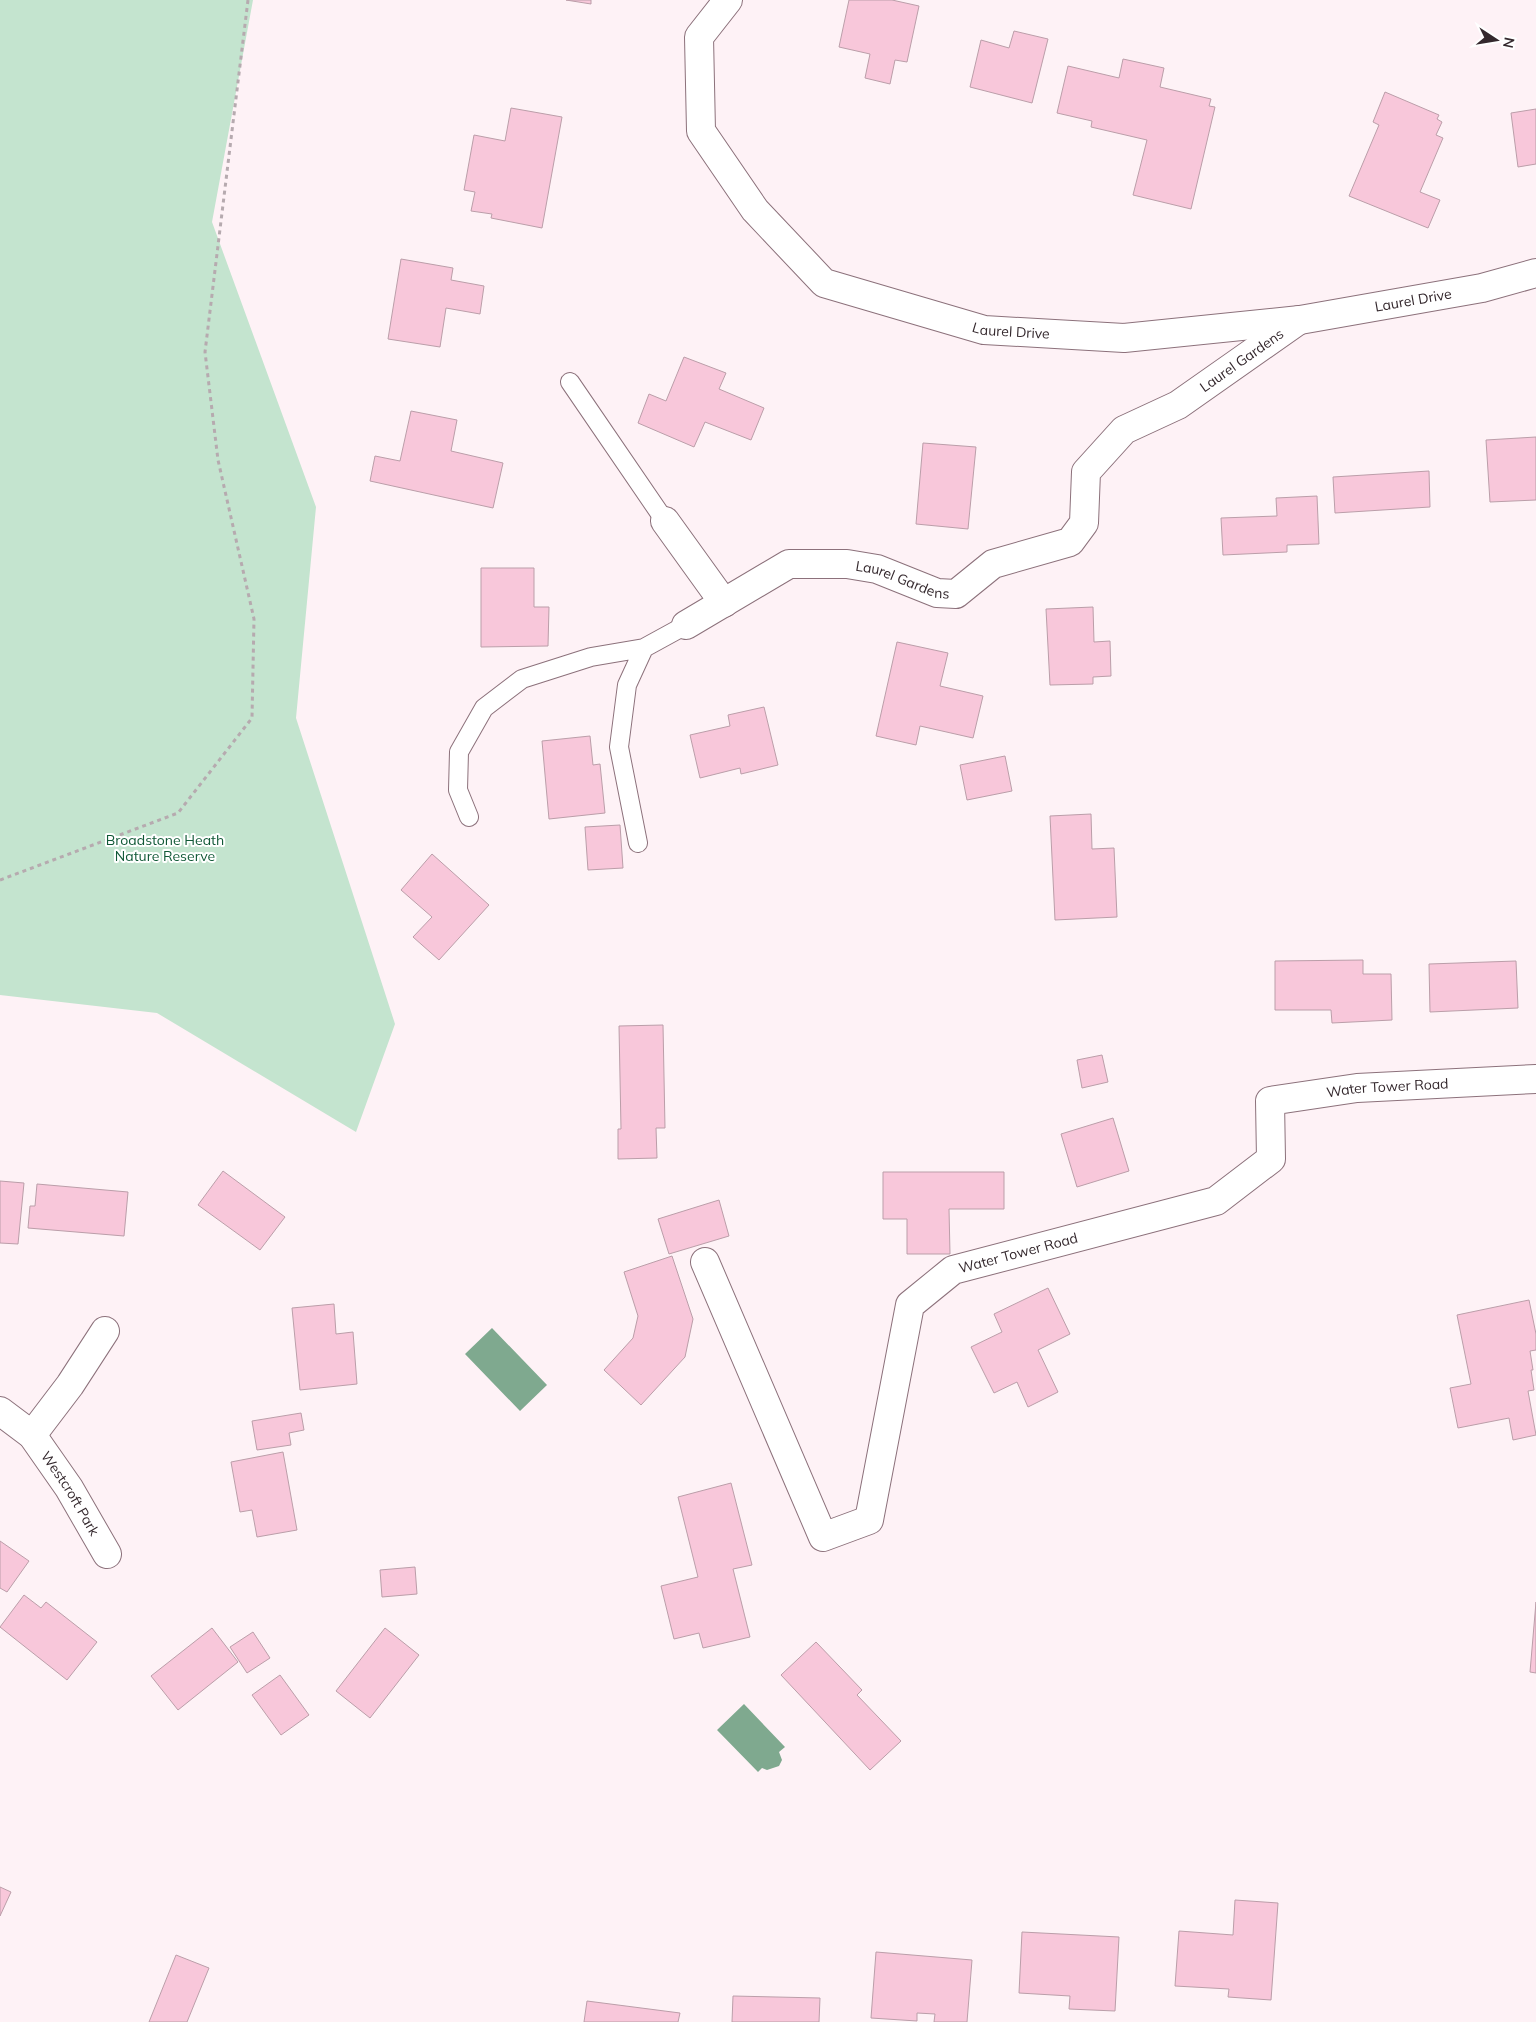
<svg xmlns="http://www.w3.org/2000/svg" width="1536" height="2022" font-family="Mulish,sans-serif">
<rect width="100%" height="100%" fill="#fef2f6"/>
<path fill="#c4e4cf" d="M 0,0 L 253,0 L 212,222 L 316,507 L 296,718 L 395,1024 L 356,1132 L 157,1013 L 0,995 Z"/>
<path fill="#7fa98f" d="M 492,1328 L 547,1385 L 520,1411 L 465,1354 Z
M 744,1704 L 785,1747 L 779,1752 L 782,1760 L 779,1766 L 767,1770 L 762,1768 L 758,1772 L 717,1730 Z"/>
<path fill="#f8c7da" stroke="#bb9ea9" d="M 566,0 L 591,0 L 591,4 Z
M 849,0 L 892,0 L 919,6 L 907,62 L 895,60 L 890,84 L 865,78 L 870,54 L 839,47 Z
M 1014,31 L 1048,39 L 1032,103 L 970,87 L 981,40 L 1009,48 Z
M 1123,59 L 1164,68 L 1160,87 L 1211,99 L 1209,106 L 1215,107 L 1191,209 L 1133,195 L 1147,140 L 1091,127 L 1092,121 L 1057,113 L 1068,66 L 1119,78 Z
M 1385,92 L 1439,115 L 1437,119 L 1442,122 L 1436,135 L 1443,138 L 1420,192 L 1440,200 L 1428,228 L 1349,196 L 1379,125 L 1373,122 Z
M 511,108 L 562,117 L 542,228 L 491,218 L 492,214 L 471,211 L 475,192 L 464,190 L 474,135 L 505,141 Z
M 1536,109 L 1536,164 L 1518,167 L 1511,113 Z
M 401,259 L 453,268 L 451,280 L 484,286 L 480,314 L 446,308 L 440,347 L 388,339 Z
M 684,357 L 726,373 L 719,389 L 764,408 L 751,440 L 705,422 L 694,447 L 638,423 L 649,394 L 666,401 Z
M 411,411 L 457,420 L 451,451 L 503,463 L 493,508 L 370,481 L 375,456 L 400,461 Z
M 1536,437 L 1536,500 L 1490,502 L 1486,440 Z
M 923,443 L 976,447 L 968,529 L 916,524 Z
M 1429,471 L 1430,507 L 1335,513 L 1333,477 Z
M 1317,496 L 1319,544 L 1287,545 L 1287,552 L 1223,555 L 1221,518 L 1277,516 L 1276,498 Z
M 481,568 L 534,568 L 534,607 L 549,607 L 548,646 L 481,647 Z
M 1093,607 L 1094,642 L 1110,641 L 1111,676 L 1093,677 L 1093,684 L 1050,685 L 1046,609 Z
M 897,642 L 948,653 L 940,686 L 983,696 L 973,738 L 920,726 L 916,745 L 876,736 Z
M 764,707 L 778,765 L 741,774 L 740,768 L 700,778 L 690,735 L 730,726 L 728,715 Z
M 590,736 L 593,765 L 600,764 L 605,813 L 549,819 L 542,741 Z
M 1005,756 L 1012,791 L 967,800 L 960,765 Z
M 1091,814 L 1092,849 L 1114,848 L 1117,917 L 1055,920 L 1050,816 Z
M 620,825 L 623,868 L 588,870 L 585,827 Z
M 432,854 L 489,905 L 439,960 L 413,937 L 432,917 L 401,890 Z
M 1363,960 L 1363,974 L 1391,974 L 1392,1020 L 1332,1023 L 1331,1010 L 1275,1010 L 1275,961 Z
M 1516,961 L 1518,1008 L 1430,1012 L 1429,964 Z
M 663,1025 L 665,1128 L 656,1128 L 657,1158 L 618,1159 L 618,1129 L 621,1129 L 619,1026 Z
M 1102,1055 L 1108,1082 L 1082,1088 L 1077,1060 Z
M 1113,1118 L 1129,1171 L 1077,1187 L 1061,1134 Z
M 223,1171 L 285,1217 L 260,1250 L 198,1205 Z
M 883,1172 L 1004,1172 L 1004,1209 L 949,1209 L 950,1254 L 907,1254 L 907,1219 L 883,1219 Z
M 0,1181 L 24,1183 L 18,1244 L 0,1243 Z
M 37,1184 L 128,1192 L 124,1236 L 28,1228 L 30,1206 L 35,1206 Z
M 719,1200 L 729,1236 L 669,1254 L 658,1219 Z
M 672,1256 L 693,1319 L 685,1357 L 641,1405 L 604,1370 L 633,1338 L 638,1316 L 624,1272 Z
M 1048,1288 L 1070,1334 L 1038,1350 L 1058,1392 L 1028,1407 L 1017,1382 L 994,1393 L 971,1347 L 1002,1332 L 994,1314 Z
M 1529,1300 L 1536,1334 L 1536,1350 L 1530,1351 L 1533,1370 L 1531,1370 L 1534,1390 L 1528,1391 L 1536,1435 L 1513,1440 L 1509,1418 L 1458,1428 L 1450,1388 L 1471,1384 L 1457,1315 Z
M 334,1304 L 336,1334 L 353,1332 L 357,1384 L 300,1390 L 292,1308 Z
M 301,1413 L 304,1430 L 289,1433 L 291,1445 L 257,1450 L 252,1421 Z
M 283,1452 L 297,1530 L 257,1537 L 252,1510 L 240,1512 L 231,1462 Z
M 731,1483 L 752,1565 L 733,1569 L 750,1637 L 703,1648 L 699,1633 L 674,1639 L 661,1586 L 698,1577 L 678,1497 Z
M 0,1541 L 29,1561 L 7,1592 L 0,1588 Z
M 415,1567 L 417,1594 L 382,1597 L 380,1570 Z
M 24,1595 L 41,1608 L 46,1602 L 97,1642 L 67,1680 L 0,1627 Z
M 1536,1602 L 1536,1673 L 1530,1672 Z
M 212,1628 L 238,1662 L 178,1710 L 151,1676 Z
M 385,1628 L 419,1655 L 370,1718 L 336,1691 Z
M 253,1632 L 270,1658 L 247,1673 L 230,1647 Z
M 816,1642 L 862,1690 L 857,1695 L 901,1741 L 870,1770 L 781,1675 Z
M 280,1675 L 309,1715 L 281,1735 L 252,1695 Z
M 0,1887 L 11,1892 L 0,1916 Z
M 1235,1900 L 1278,1903 L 1271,2000 L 1228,1997 L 1229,1989 L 1175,1986 L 1179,1931 L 1233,1935 Z
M 1022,1932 L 1119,1937 L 1115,2011 L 1069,2009 L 1070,1996 L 1019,1993 Z
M 876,1952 L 972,1960 L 967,2022 L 934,2022 L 935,2014 L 917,2013 L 917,2021 L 871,2018 Z
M 176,1955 L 209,1968 L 187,2022 L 149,2022 Z
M 733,1996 L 820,1998 L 819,2022 L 732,2022 Z
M 587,2001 L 680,2013 L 678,2022 L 584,2022 Z"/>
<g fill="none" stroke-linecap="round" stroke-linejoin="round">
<defs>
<path id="lane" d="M 570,382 L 665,521
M 469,817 L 458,790 L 459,752 L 484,708 L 522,679 L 591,657 L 644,648
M 638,843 L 619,747 L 627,685 L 644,648 L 686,625"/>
<g id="street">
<path id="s1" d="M 728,0 L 699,37 L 701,131 L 755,210 L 824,283 L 984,330 L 1124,338 L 1300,320 L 1482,288 L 1536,273"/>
<path d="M 665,521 L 724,603"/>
<path id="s2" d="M 686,625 L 789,564 L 847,564 L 877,569 L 937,593 L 956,594 L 993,564 L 1070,542 L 1084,523 L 1086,472 L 1124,430 L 1178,405 L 1299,320"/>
<path id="s3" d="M 705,1262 L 823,1537 L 869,1520 L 910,1305 L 953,1270 L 1216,1201 L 1271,1159 L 1270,1101 L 1357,1088 L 1536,1079"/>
<path id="s4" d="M 0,1411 L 32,1435 L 69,1488 L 107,1554"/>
<path d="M 32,1435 L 70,1385 L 105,1331"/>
</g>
</defs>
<use href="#lane" stroke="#8c717b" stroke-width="20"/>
<use href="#street" stroke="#8c717b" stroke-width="30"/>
<path stroke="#b6aaaf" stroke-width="3" stroke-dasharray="4 4" stroke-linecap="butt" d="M 0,880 L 178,813 L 252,718 L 254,619 L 218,460 L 205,352 L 248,0"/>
<use href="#lane" stroke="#fff" stroke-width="18"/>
<use href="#street" stroke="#fff" stroke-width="28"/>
</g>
<g text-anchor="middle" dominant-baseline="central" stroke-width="4" stroke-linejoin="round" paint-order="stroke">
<g font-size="14" fill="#34282d" stroke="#fff">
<text stroke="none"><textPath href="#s1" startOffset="936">Laurel Drive</textPath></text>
<text stroke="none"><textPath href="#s1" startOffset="531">Laurel Drive</textPath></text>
<text stroke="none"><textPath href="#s2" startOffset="688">Laurel Gardens</textPath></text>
<text stroke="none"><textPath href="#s2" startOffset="236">Laurel Gardens</textPath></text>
<text stroke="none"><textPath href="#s3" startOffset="1140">Water Tower Road</textPath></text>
<text stroke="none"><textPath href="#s3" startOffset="690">Water Tower Road</textPath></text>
<text stroke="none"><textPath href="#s4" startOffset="110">Westcroft Park</textPath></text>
</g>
<g font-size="14" fill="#105836" stroke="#fff">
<text x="165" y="840">Broadstone Heath<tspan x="165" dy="16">Nature Reserve</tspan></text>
</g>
</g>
<g transform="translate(1496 40) rotate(102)" stroke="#ffffff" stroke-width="4" paint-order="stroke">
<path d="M0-4L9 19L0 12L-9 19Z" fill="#34282d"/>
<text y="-8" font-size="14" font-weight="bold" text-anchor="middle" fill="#34282d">N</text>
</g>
</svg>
